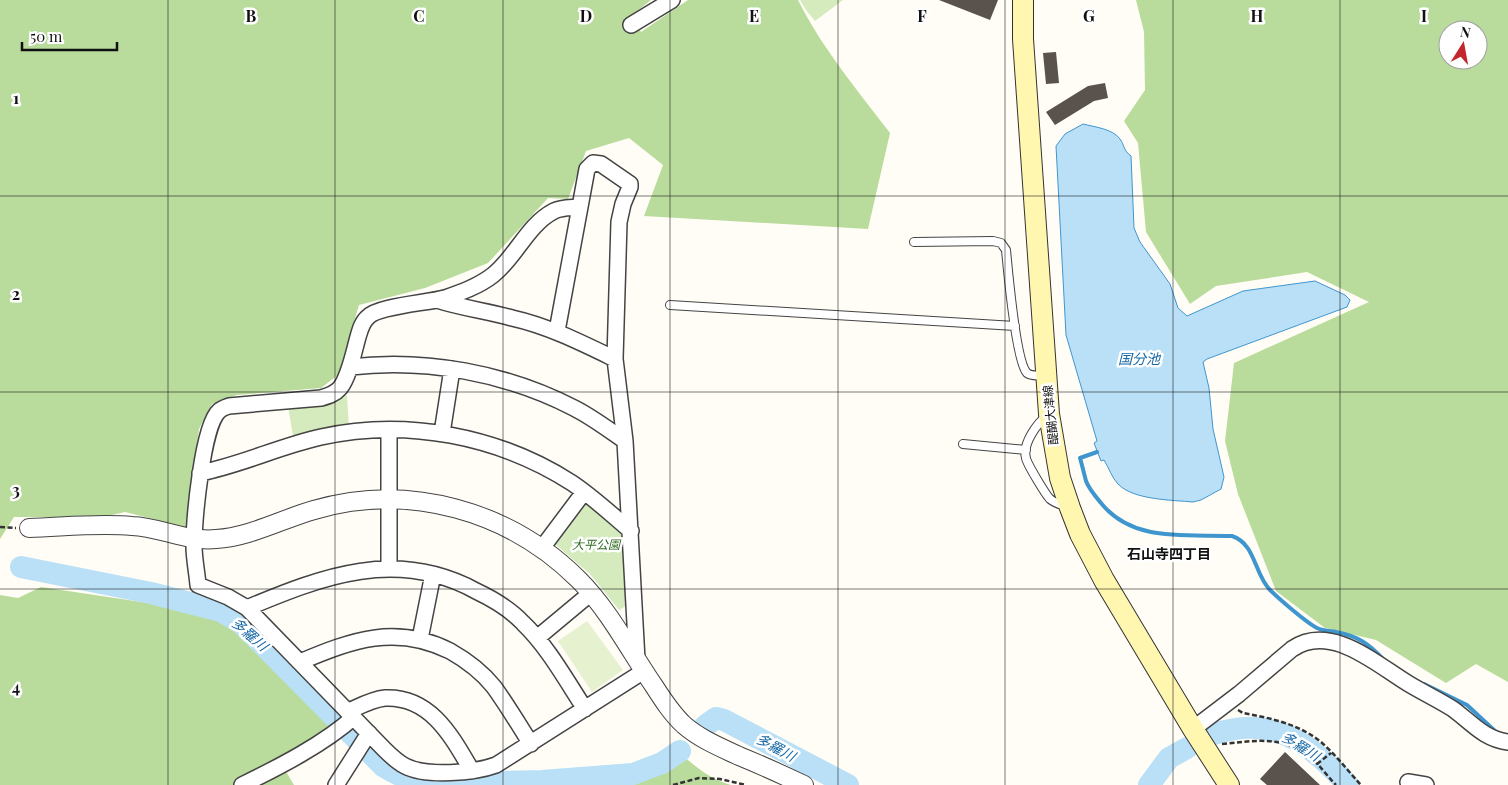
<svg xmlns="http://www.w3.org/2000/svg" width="1508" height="785" font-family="'Playfair Display','Noto Sans JP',serif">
<rect width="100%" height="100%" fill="#fffdf5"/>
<path fill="#d5ebbd" d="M 800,0 L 843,0 L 815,21 L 806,10 Z
M 343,392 L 347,396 L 349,428 L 320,430 L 293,436 L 288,406 Z
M 582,504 L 588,504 L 622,532 L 625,536 L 627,602 L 626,606 L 619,610 L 590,574 L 555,544 L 554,541 Z"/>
<path fill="#b9dc9c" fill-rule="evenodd" d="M 0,0 L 651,0 L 632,15 L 641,32 L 688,0 L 798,0 C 822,48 858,91 890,133 L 868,229 L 644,216 L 663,165 L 629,138 L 586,151 L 568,199 L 548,198 L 488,263 L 425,288 L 359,305 L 338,375 L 321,388 L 237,395 L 212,404 L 199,429 L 186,527 L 125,512 L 103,517 L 14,517 L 0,539 Z
M 1136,0 L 1508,0 L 1508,682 L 1476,664 L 1446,683 L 1376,640 L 1325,628 L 1276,591 L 1238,494 L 1225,441 L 1234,363 L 1369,302 L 1307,272 L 1216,286 L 1190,304 L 1146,232 L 1138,143 L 1124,121 L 1145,90 L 1144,32 ZM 1448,30 L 1478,30 L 1478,60 L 1448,60 Z
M 41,587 L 209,612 L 236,627 L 336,726 L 278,758 L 294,785 L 0,785 L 0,595 L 18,598 Z
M 682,755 C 697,768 712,780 731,785 L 515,785 L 634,779 Z"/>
<path fill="#e6f2cf" d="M 587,621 L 623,670 L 592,692 L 558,641 Z"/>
<path fill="#b9e0f7" stroke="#3f96cf" d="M 1083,124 C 1095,127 1113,129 1120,139 C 1125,146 1123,150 1131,156 L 1134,228 L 1140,242 L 1170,284 L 1178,308 L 1187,316 L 1243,291 L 1315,281 L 1345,295 L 1350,300 L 1347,307 L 1207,359 L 1203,362 L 1209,388 L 1213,429 L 1224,477 L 1221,489 L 1201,500 L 1193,502 C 1172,500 1133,500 1118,484 C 1112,478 1109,468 1104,460 L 1101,461 L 1094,443 L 1097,441 L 1066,335 L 1056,146 L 1065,134 Z"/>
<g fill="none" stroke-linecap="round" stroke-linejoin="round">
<path stroke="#3f96cf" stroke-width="4" d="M 1097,452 L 1080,458 C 1082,465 1084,473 1086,481 C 1089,489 1096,497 1101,503 C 1133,543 1186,534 1232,536 C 1256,544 1254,574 1270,590 C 1279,599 1307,623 1317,628 C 1323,631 1330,631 1336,632 C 1358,636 1369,644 1384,660
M 1424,684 L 1467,705 L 1495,731"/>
<path stroke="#b9e0f7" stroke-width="22" d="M 21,567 L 151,593 L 221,611 L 241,623 L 275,657 L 383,766 C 401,777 412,781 432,785
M 705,726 L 716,718 L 724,720 L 848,785
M 1214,734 C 1274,714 1309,743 1348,785
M 435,785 L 462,783 L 542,781 L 633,774 L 662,763 L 680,751
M 1149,785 L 1169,758 L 1187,748"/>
</g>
<path fill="#5a524d" d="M 939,0 L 998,0 L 990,20 Z
M 1056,52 L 1059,83 L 1046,84 L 1043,53 Z
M 1105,83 L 1108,98 L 1094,101 L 1055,125 L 1046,112 L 1088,86 Z
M 1285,752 L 1320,785 L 1267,785 L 1260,779 Z"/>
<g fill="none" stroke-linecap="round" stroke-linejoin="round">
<defs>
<path id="service" d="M 914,242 L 993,241 L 1001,243 L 1006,250 C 1008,271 1016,362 1027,373 C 1032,377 1040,375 1046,375
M 670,305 L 1015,326
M 1048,415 C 1037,423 1022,444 1026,458 C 1027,464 1046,495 1050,499 C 1055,503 1061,505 1068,507
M 963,444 L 1026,450"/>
<path id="minor" d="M 631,25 L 672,0
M 580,207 C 571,208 562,207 554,211 C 527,225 516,257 493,275 C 479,286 462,292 445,298 C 428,303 378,306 368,317 C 362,322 360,330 358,337 C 354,351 349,377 340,388 C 335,394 328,396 321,398 L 229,406 C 226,407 221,409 219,411 C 202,426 194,522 194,546 C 194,559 197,572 198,585 L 228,597 L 247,608 L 384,749 C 390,755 397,762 405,766 C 426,777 474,773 496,765 L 644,671
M 437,300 C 462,308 487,311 512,318 C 548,326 582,343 615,359
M 557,331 L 587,169 L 593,163 L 601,164 L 630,184 L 630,187 L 623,204 L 619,222 L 615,359 L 625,441 L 637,660
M 350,367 C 425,358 506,373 574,408 C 592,417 609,430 625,441
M 442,433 L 452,369
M 200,473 C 241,465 280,446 321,437 C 406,418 499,436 572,483 C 593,497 612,515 631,531
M 542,548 L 584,492
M 389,568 L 389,430
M 247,608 C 323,576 397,548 476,591 C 493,599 510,609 523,623 C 548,647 566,680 585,709
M 537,638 L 591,593
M 420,639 L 433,574
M 300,662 C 352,640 396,624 450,651 C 466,660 482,672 494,687 C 507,705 519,725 531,744
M 349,711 C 360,706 373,699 385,698 C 431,696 452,737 472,771
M 1193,729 L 1239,694 L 1292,649 C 1331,622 1377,665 1409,684 C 1424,693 1439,700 1453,709 C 1472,723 1484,739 1508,742
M 1408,782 L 1426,785
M 242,785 C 279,767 324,744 354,717
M 336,785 L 369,733"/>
<path id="tertiary" d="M 29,528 C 63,527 98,523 132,526 C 160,527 187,542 216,539 C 250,537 282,519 314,510 C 409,482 510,511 579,580 C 609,610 630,651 654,686 C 663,700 672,714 684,725 C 700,739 720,747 739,756 C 761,765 783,775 804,785"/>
<path id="secondary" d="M 1023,0 L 1023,39 L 1049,414 L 1060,478 L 1070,508 L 1080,534 L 1104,580 L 1193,729 L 1229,785"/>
</defs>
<use href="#service" stroke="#444" stroke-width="10"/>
<use href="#minor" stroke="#444" stroke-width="18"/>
<use href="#tertiary" stroke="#444" stroke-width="20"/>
<use href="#secondary" stroke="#333" stroke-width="22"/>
<path stroke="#333" stroke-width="2.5" stroke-dasharray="5 2.5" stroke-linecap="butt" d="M 0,527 L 16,528
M 1238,710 L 1243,713 C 1270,718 1299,724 1321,742 C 1336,755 1348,771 1361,785
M 1222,744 C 1253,741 1282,735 1309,756 C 1319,764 1327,776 1336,785
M 1317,764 L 1331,753
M 673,785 L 699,778 L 720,779 L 746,785"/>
<use href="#service" stroke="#fff" stroke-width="8"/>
<use href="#minor" stroke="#fff" stroke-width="15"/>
<use href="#tertiary" stroke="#fff" stroke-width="18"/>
<use href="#secondary" stroke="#fff6b0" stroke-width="20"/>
</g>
<path fill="none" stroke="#111" stroke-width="1" stroke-opacity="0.55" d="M 168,0 L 168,785M 335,0 L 335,785M 503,0 L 503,785M 670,0 L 670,785M 838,0 L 838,785M 1005,0 L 1005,785M 1173,0 L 1173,785M 1340,0 L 1340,785M 0,196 L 1508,196M 0,392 L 1508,392M 0,589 L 1508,589"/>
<g text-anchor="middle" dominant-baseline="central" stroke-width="5" stroke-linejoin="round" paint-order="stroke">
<g font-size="12" fill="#111" stroke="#fff">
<text transform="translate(1050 415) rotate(-96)">醍醐大津線</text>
</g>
<g font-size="12" font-style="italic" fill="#2f6b1f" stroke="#fff">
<text x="596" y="544">大平公園</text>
</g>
<g font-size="14" font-style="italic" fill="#1768a6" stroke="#fff">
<text x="1139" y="358">国分池</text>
<text transform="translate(250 634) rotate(41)">多羅川</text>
<text transform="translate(1301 746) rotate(32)">多羅川</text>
<text transform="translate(776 747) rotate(28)">多羅川</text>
</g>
<g font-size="14" font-weight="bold" fill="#111" stroke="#fff">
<text x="1169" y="553">石山寺四丁目</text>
</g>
</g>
<g font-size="16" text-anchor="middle" font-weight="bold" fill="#111" stroke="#fff" stroke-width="5" stroke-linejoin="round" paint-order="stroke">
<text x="251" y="22">B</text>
<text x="419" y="22">C</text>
<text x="586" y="22">D</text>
<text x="754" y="22">E</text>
<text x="922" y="22">F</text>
<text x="1089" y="22">G</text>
<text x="1257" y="22">H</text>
<text x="1424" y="22">I</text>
<text x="16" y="104">1</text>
<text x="16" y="300">2</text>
<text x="16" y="496">3</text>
<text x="16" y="693">4</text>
</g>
<g transform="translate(1463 45) rotate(11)"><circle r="24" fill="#ffffff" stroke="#a0a0a0"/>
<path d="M0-4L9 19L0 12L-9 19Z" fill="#c4262e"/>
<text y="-8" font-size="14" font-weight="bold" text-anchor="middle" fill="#111111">N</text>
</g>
<path d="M22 42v8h95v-8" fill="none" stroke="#111111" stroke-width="2.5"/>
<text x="30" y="42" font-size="15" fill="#111111" stroke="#ffffff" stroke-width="4" paint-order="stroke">50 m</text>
</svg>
